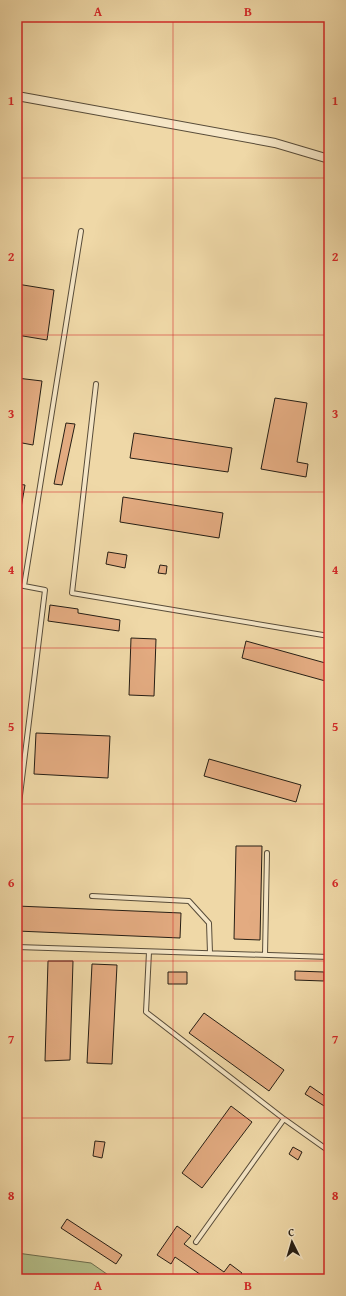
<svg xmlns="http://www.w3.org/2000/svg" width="346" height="1296" font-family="'Gentium Book Plus',serif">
<rect width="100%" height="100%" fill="#efd8a7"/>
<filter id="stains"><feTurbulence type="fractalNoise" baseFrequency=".005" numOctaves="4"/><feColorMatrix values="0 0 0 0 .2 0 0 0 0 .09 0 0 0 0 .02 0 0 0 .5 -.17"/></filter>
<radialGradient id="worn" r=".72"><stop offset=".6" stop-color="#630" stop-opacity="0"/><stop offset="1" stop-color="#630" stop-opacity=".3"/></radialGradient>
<path fill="#b5bf8a" stroke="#6e6e4f" d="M 17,1253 L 91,1263 L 114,1279 L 17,1279 Z"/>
<path fill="#e3ab81" stroke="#261e14" d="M 17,284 L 54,290 L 47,340 L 17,335 Z
M 17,378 L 42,381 L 33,445 L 17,442 Z
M 275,398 L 307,403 L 297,462 L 308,464 L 306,477 L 261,469 Z
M 66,423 L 75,424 L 62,485 L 54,484 Z
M 134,433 L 232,448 L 228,472 L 130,458 Z
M 17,484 L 25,485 L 21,508 L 17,507 Z
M 123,497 L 223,513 L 219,538 L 120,522 Z
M 108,552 L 127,555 L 125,568 L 106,564 Z
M 160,565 L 167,566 L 166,574 L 158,573 Z
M 50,605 L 78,609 L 78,613 L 120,620 L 119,631 L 48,621 Z
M 131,638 L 156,639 L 154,696 L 129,695 Z
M 246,641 L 329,664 L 329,682 L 242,658 Z
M 36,733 L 110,736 L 108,778 L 34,774 Z
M 209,759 L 301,785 L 296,802 L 204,776 Z
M 236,846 L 262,846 L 260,940 L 234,939 Z
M 17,906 L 181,913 L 180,938 L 17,931 Z
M 48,961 L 73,961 L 70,1060 L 45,1061 Z
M 92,964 L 117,965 L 112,1064 L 87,1063 Z
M 295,971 L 324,972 L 324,981 L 295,980 Z
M 168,972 L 187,972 L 187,984 L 168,984 Z
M 204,1013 L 284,1070 L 269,1091 L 189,1033 Z
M 310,1086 L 329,1099 L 329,1109 L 305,1094 Z
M 231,1106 L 252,1122 L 202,1188 L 182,1173 Z
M 95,1141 L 105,1142 L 102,1158 L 93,1156 Z
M 293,1147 L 302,1152 L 298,1160 L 289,1154 Z
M 67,1219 L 122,1255 L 116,1264 L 61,1228 Z
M 177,1226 L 191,1236 L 184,1244 L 224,1272 L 230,1264 L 242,1273 L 237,1279 L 207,1279 L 175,1257 L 171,1264 L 157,1255 Z"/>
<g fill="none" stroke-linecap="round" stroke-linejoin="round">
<defs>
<path id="service" d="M 96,384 L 72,593 L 329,636
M 17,585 L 24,586 L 81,231
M 17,820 L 45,590 L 24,586
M 92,896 L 189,901 L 209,923 L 210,953
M 17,947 L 329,957
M 149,952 L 146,1012 L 284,1119 L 329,1151
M 265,955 L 267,853
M 196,1242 L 284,1119"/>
<path id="minor" d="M 17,96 L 275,143 L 329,159"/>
</defs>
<use href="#service" stroke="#584c39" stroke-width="6"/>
<use href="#minor" stroke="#584c39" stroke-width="10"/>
<use href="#service" stroke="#f5e6c6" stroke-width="4"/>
<use href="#minor" stroke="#f5e6c6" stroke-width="8"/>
</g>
<path fill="none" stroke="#d62828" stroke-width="1" stroke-opacity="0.55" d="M 173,17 L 173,1279M 17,178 L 329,178M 17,335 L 329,335M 17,492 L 329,492M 17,648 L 329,648M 17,804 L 329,804M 17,961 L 329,961M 17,1118 L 329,1118"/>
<rect width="346" height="1296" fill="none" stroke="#efd8a7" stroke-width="44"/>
<g transform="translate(292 1242) rotate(355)" stroke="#f5e6c6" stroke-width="3" paint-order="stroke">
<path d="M0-3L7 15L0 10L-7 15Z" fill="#261e14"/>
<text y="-6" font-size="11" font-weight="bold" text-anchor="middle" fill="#261e14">С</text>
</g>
<rect x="22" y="22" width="302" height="1252" fill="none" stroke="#d62828" stroke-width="1.5"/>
<g font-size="13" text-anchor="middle" font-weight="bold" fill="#d62828">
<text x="98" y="16">A</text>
<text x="248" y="16">B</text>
<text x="11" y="105">1</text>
<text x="335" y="105">1</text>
<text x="11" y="261">2</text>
<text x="335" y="261">2</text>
<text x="11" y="418">3</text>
<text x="335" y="418">3</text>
<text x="11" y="574">4</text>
<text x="335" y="574">4</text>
<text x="11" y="731">5</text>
<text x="335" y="731">5</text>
<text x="11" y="887">6</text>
<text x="335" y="887">6</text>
<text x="11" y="1044">7</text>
<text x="335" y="1044">7</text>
<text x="11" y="1200">8</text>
<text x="335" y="1200">8</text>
<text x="98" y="1290">A</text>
<text x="248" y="1290">B</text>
</g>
<rect width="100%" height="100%" filter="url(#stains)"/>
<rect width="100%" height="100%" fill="url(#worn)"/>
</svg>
